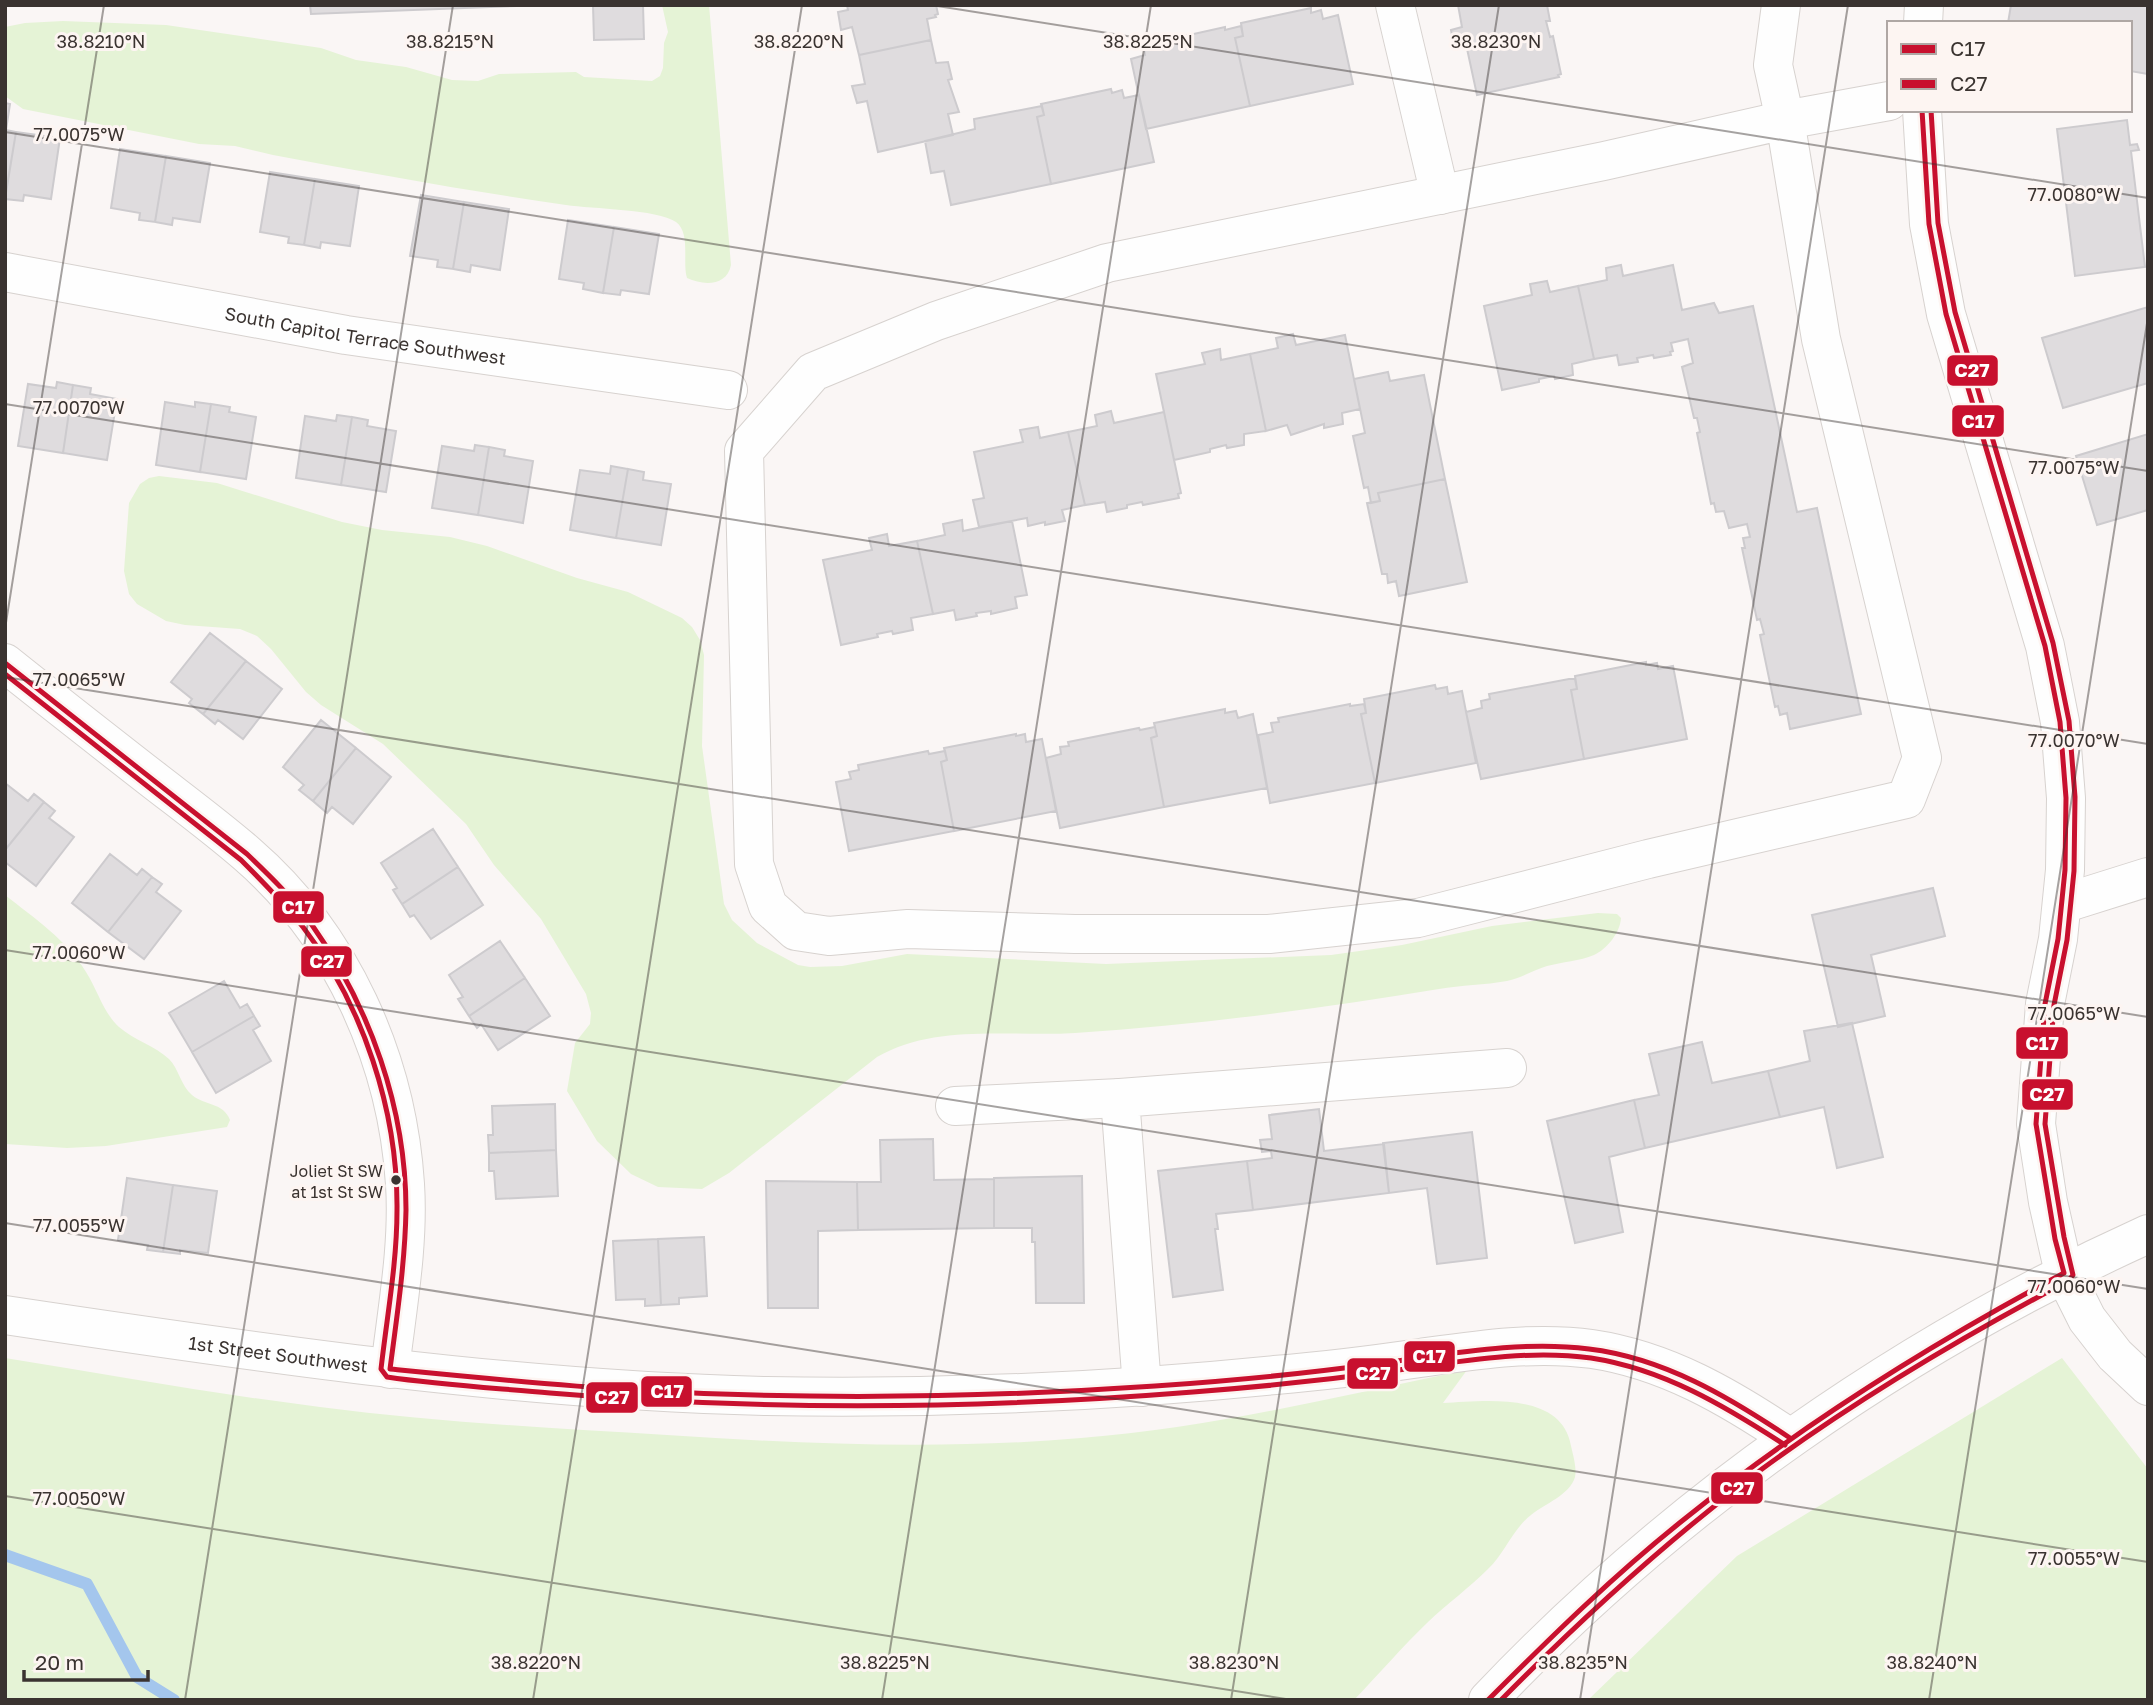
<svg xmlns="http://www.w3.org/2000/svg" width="2153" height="1705" font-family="'Golos Text',sans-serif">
<rect width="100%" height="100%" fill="#faf6f5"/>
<path fill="#e5f3d6" d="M 662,5 L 709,5 L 731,265 C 727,286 704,286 687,278 C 682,262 691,233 676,222 C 657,209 592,209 566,205 C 468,191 370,173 273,155 L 235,146 L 199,144 L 23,109 L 5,96 L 5,27 L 25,23 L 63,21 L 166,25 L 321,48 L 356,60 L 406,67 L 452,80 L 478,81 L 499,74 L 576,72 L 584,77 L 652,81 L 660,76 L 663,68 L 664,43 L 668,32 Z
M 159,476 L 217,483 L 342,522 L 382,530 L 450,537 L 487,546 L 577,578 L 628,592 L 682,618 L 692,627 L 700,640 L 704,655 L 702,746 L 724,904 L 732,920 L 757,943 L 798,965 L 810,967 L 842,966 L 907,954 L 1106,964 L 1331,955 L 1402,945 L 1492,926 L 1598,913 L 1617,914 L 1621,918 C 1620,933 1607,949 1594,955 C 1580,961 1562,962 1547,966 C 1534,970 1521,978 1507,981 C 1485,985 1461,985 1439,989 C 1318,1009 1197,1025 1075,1033 C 1010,1037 935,1023 877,1057 L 729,1173 L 702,1189 L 658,1187 L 631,1174 L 597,1141 L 567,1091 L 575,1043 L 590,1024 L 591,1013 L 586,994 L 541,919 L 494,865 L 466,824 L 383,744 L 321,705 L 306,692 L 271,649 L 257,636 L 240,629 L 185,625 L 166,621 L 137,604 L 129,594 L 124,571 L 129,503 L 140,484 L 149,478 Z
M 5,895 C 34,918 67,940 86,972 C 98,991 103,1012 119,1027 C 134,1040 155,1046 169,1059 C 179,1069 181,1086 192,1095 C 205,1106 223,1102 230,1120 L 227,1127 L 106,1146 L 67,1148 L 5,1144 Z
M 5,1358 C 110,1375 215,1394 320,1407 C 435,1422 551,1428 667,1435 C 805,1444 943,1450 1081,1438 C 1212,1428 1339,1396 1467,1370 L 1443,1403 C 1485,1401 1562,1391 1571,1446 C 1573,1455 1577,1468 1575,1477 C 1570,1495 1544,1504 1531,1515 C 1512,1530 1505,1553 1488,1569 C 1469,1588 1447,1604 1428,1622 C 1402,1647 1379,1674 1354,1700 L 5,1700 Z
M 2062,1358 L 2148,1469 L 2148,1700 L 1588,1700 L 1737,1556 Z"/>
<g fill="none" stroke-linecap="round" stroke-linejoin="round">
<path stroke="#a4c6ed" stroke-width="12" d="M 5,1555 L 87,1584 L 137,1677 L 174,1700"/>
</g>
<path fill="#dfdcde" stroke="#cdcbce" stroke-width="2" d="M 310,5 L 516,5 L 516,6 L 311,14 Z
M 593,5 L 643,5 L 644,39 L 594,40 Z
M 847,5 L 936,5 L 938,14 L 935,15 L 936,17 L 927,19 L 931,40 L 859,55 L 852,27 L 841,30 L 838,12 L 848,10 Z
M 1458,5 L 1547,5 L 1550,21 L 1546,21 L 1550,37 L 1553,36 L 1561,74 L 1558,75 L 1559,77 L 1477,95 L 1466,44 L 1454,47 L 1451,30 L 1462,27 Z
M 2011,5 L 2148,5 L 2148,74 L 2130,71 L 2130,23 L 2008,23 Z
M 1311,8 L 1311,13 L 1321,10 L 1323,19 L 1338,15 L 1353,84 L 1250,106 L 1235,38 L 1243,36 L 1241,23 Z
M 1241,26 L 1243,36 L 1235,38 L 1250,106 L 1146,129 L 1131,59 L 1145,55 L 1144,48 L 1153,46 L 1153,43 L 1225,27 L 1225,30 Z
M 931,40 L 936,63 L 948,62 L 952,79 L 948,80 L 959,112 L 948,114 L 953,135 L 878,152 L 867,101 L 857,103 L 852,86 L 865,84 L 859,55 Z
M 1111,89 L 1112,93 L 1122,90 L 1124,98 L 1139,95 L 1154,162 L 1051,184 L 1037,117 L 1044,115 L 1041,104 Z
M 5,103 L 10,104 L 6,130 L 16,132 L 5,198 Z
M 1042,106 L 1044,115 L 1037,117 L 1051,184 L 951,205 L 944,171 L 931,173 L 925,141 L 975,129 L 974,119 Z
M 2127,120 L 2130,145 L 2137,144 L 2139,150 L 2131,151 L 2145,267 L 2075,276 L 2057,129 Z
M 16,132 L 60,138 L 51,199 L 24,195 L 23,201 L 5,199 Z
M 120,149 L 166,156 L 155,222 L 139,220 L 140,213 L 111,208 Z
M 166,156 L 210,163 L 200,222 L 173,218 L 172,225 L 155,222 Z
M 270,172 L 315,179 L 304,245 L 288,243 L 289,237 L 260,232 Z
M 315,179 L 359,186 L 350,246 L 321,242 L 320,248 L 304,245 Z
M 421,195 L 464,202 L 453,269 L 437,267 L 438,260 L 410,256 Z
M 464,202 L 509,209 L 500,270 L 471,265 L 470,272 L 453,269 Z
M 568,220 L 614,227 L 603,293 L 583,289 L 584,283 L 559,279 Z
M 614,227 L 659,234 L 649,294 L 621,290 L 620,295 L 603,293 Z
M 1621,265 L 1623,276 L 1673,265 L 1682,310 L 1714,303 L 1719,313 L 1753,306 L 1797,512 L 1817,508 L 1861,714 L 1790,729 L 1787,713 L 1780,715 L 1778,706 L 1775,707 L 1760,635 L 1764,634 L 1760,619 L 1757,620 L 1742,548 L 1745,548 L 1743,538 L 1750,537 L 1747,524 L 1729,528 L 1724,511 L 1716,512 L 1714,503 L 1711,504 L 1697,433 L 1700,432 L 1697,418 L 1694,418 L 1682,367 L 1693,363 L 1688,339 L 1671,343 L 1673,351 L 1670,352 L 1671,355 L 1654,358 L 1653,355 L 1637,358 L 1638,362 L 1619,365 L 1617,355 L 1594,359 L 1578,286 L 1607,280 L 1606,268 Z
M 1547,281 L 1550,292 L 1578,286 L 1594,359 L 1572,364 L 1573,375 L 1555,379 L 1554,376 L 1539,379 L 1539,382 L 1502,390 L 1484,306 L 1532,295 L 1530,284 Z
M 2148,307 L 2148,383 L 2063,408 L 2042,338 Z
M 1293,334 L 1296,345 L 1345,335 L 1360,409 L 1342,413 L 1343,424 L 1324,428 L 1324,424 L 1291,435 L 1287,425 L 1266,431 L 1250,354 L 1278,348 L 1276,338 Z
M 1220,349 L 1221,360 L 1250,354 L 1266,431 L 1244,434 L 1244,445 L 1227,448 L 1226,445 L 1210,449 L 1210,452 L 1174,460 L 1156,374 L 1205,364 L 1202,353 Z
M 1388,372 L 1390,381 L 1424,375 L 1445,479 L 1378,493 L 1380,501 L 1371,503 L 1368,487 L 1364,488 L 1353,436 L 1365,433 L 1354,379 Z
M 57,382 L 73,385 L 63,453 L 18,446 L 28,384 L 56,388 Z
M 73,385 L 91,388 L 90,394 L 117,399 L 107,460 L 63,453 Z
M 165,402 L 195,407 L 195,402 L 211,404 L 200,472 L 156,465 Z
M 211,404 L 230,407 L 229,412 L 256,417 L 246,479 L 200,472 Z
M 1111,411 L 1114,423 L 1164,412 L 1181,493 L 1178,494 L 1179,498 L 1143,505 L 1142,502 L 1127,505 L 1127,508 L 1107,512 L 1105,502 L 1085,505 L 1068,432 L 1097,426 L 1095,415 Z
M 337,415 L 352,417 L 341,485 L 296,478 L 305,416 L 336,421 Z
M 352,417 L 368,420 L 367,426 L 396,431 L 386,492 L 341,485 Z
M 1038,427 L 1040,438 L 1068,432 L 1085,505 L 1062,510 L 1065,521 L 1045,525 L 1045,522 L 1028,526 L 1027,518 L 979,527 L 973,500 L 984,498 L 974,452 L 1023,442 L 1020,430 Z
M 2148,434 L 2148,510 L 2097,525 L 2076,456 Z
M 475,445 L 489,447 L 478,515 L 432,508 L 442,446 L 474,451 Z
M 489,447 L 505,450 L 504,456 L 533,461 L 523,523 L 478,515 Z
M 611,466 L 628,469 L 616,538 L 570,530 L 580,470 L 610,474 Z
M 628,469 L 644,472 L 643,480 L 671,484 L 661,545 L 616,538 Z
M 1445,479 L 1467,582 L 1399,596 L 1396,581 L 1388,583 L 1387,574 L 1382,574 L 1367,503 L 1380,501 L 1378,493 Z
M 962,520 L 963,531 L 1012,521 L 1027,595 L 1015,597 L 1017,608 L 991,614 L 991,611 L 976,613 L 977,616 L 956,620 L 954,610 L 933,614 L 917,541 L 945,535 L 943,524 Z
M 887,534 L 889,546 L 917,541 L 933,614 L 911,618 L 913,630 L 893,634 L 892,631 L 877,634 L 878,637 L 841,645 L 823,560 L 872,550 L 869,538 Z
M 210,633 L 246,661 L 203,714 L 189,703 L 192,699 L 171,682 Z
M 246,661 L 282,689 L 243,739 L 218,720 L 215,724 L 203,714 Z
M 1646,662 L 1646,665 L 1657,663 L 1658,669 L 1673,666 L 1687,739 L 1584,759 L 1571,690 L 1577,689 L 1575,676 Z
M 1569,679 L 1575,679 L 1577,689 L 1571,690 L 1584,759 L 1481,779 L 1466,712 L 1482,708 L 1481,701 L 1490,699 L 1489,694 Z
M 1435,685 L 1436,689 L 1447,687 L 1448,694 L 1462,691 L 1476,763 L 1375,783 L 1361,714 L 1366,713 L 1364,699 Z
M 1350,704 L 1350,706 L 1364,704 L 1366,713 L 1361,714 L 1375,783 L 1270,803 L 1258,735 L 1273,732 L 1271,723 L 1279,722 L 1278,718 Z
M 1225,709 L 1225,713 L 1236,711 L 1238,718 L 1253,714 L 1267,788 L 1164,807 L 1151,738 L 1157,736 L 1154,723 Z
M 321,720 L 356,748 L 313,801 L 299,790 L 304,785 L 283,767 Z
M 1155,727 L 1157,736 L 1151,738 L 1164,807 L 1060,828 L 1046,758 L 1061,754 L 1060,747 L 1069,746 L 1068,742 L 1139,728 L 1140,730 Z
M 1016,734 L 1016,736 L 1025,734 L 1026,742 L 1042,739 L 1056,811 L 954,831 L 941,762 L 947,760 L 944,748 Z
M 356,748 L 391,777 L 353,824 L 332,807 L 327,813 L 313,801 Z
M 928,751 L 929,754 L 945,751 L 947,760 L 941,762 L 954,831 L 849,851 L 836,782 L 851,779 L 849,772 L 859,770 L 858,765 Z
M 5,783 L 28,801 L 34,794 L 44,802 L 5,850 Z
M 44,802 L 55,811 L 49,818 L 74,837 L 36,886 L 5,862 L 5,850 Z
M 433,829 L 458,867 L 402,904 L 393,890 L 397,888 L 381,863 Z
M 110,854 L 137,875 L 142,869 L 152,877 L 108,932 L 72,903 Z
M 458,867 L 483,905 L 431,939 L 414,915 L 410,917 L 402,904 Z
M 152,877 L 162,884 L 156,892 L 181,911 L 144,959 L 108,932 Z
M 1933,888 L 1945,936 L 1871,955 L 1885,1016 L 1838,1027 L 1812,915 Z
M 500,941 L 525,978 L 469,1016 L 458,999 L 463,997 L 449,975 Z
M 525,978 L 550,1016 L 498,1050 L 481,1024 L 477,1028 L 469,1016 Z
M 224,981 L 240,1008 L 247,1004 L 254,1016 L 192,1052 L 169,1013 Z
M 254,1016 L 260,1026 L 253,1030 L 271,1061 L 216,1093 L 192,1052 Z
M 1852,1023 L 1883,1157 L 1837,1168 L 1824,1107 L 1780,1117 L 1768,1071 L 1810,1061 L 1804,1031 Z
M 1702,1042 L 1712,1083 L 1768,1071 L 1780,1117 L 1645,1148 L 1634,1100 L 1659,1095 L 1649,1054 Z
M 1634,1100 L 1645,1148 L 1609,1157 L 1623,1232 L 1575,1243 L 1547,1121 Z
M 555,1104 L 556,1150 L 489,1153 L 488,1135 L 493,1135 L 492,1106 Z
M 1319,1109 L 1324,1151 L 1384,1144 L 1389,1193 L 1253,1210 L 1247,1161 L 1272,1158 L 1271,1151 L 1262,1152 L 1260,1140 L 1272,1139 L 1269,1115 Z
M 1472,1132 L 1487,1258 L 1437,1264 L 1427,1188 L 1389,1193 L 1383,1143 Z
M 933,1139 L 934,1180 L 994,1179 L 994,1228 L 858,1230 L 857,1182 L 881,1182 L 880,1140 Z
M 556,1150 L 558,1196 L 496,1199 L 494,1171 L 489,1171 L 489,1153 Z
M 1247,1161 L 1253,1210 L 1216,1214 L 1218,1229 L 1215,1229 L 1223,1290 L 1173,1297 L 1158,1171 Z
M 1082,1176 L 1084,1303 L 1036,1303 L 1035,1242 L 1032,1242 L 1032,1228 L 994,1228 L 994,1178 Z
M 127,1178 L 173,1185 L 163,1252 L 147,1250 L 148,1245 L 118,1240 Z
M 766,1181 L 857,1182 L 858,1230 L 818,1231 L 818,1308 L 768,1308 Z
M 173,1185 L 217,1191 L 208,1253 L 180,1250 L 180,1254 L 163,1252 Z
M 704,1237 L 707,1296 L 679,1298 L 679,1304 L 661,1305 L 658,1239 Z
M 658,1239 L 661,1305 L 645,1306 L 645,1299 L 616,1300 L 613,1241 Z"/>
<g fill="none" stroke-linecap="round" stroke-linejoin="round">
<defs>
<g id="minor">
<path d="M 1395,5 L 1440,195"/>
<path d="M 1781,5 L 1773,65 L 1785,120 L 1821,339 L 1922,758 L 1906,799 L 1648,859 L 1418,918 L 1269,934 L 1075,934 L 908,929 L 829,936 L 796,931 L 768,906 L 754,864 L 744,451 L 813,372 L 936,321 L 1107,263 L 1604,161 L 1785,120 L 1889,101"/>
<path d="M 1923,23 L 1924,5"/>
<path d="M 1922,110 L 1929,224 L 1946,314 L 2045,646 L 2060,722 L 2066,798 L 2065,870 L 2058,939 L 2045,1004 L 2036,1124 L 2048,1202 L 2064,1273 L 2087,1319 L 2115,1355 L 2148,1386"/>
<path id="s1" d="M 5,272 L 346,335 L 728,390"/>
<path d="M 5,663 C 55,703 105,742 155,781 C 186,805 217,828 247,854 C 342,936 397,1060 405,1184 C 409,1245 397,1309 390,1369"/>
<path d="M 2062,904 L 2148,877"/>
<path d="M 955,1106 L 1120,1098"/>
<path id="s2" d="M 5,1315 C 258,1353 510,1390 766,1396 C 936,1399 1106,1392 1275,1375 C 1324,1371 1372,1365 1420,1358 C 1477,1350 1534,1341 1592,1349 C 1666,1360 1729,1397 1790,1438"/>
<path d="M 1142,1387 L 1120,1098 L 1507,1068"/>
</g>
<path id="major" d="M 1488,1700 C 1674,1504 1902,1345 2148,1234"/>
</defs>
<use href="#minor" stroke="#d7d2cf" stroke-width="40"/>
<use href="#major" stroke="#d7d2cf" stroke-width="40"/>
<use href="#minor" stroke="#fefefe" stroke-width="38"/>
<use href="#major" stroke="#fefefe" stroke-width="38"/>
<defs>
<path id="bus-1" d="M 5,663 L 247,854 C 270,876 293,898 312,925 C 370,1007 406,1108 406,1210 C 405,1263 397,1316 390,1369 C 471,1377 551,1385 632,1390 C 806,1400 981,1398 1155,1386 C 1228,1381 1302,1374 1375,1364 C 1446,1355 1518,1340 1589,1349 C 1664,1358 1729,1397 1790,1438
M 1488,1700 C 1552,1636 1616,1573 1687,1517 C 1804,1423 1931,1344 2064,1273 L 2055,1239 L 2036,1124 L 2045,1004 L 2058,939 L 2065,870 L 2066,798 L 2060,722 L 2045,646 L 1946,314 L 1929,224 L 1922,110"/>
<path id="bus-2" d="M 5,674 L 241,860 C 263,882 284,903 303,927 C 363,1005 398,1111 397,1210 C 397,1263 387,1316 381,1369 L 387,1377 C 440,1385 496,1388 550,1393 C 763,1411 980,1409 1193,1392 C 1260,1387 1326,1380 1392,1371 C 1457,1362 1525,1349 1591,1358 C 1663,1369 1725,1406 1785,1445
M 1501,1700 C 1583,1617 1669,1539 1762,1469 C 1859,1398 1962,1337 2068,1281 L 2073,1275 L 2064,1237 L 2045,1124 L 2054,1005 L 2067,940 L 2074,871 L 2075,797 L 2069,721 L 2053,643 L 1955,312 L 1938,223 L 1931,110"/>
</defs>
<use href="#bus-1" stroke="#fdf5f2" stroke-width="10"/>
<use href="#bus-2" stroke="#fdf5f2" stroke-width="10"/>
<use href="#bus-1" stroke="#c8102e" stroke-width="5"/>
<use href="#bus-2" stroke="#c8102e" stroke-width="5"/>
</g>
<path fill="none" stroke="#3a3330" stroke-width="2" stroke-opacity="0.45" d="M 931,5 L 2148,198M 5,132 L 2148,471M 5,404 L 2148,744M 5,629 L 104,5M 5,677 L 2148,1017M 5,950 L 2148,1289M 5,1223 L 2148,1562M 5,1496 L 1292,1700M 185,1700 L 453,5M 533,1700 L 802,5M 882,1700 L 1151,5M 1231,1700 L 1499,5M 1580,1700 L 1848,5M 1929,1700 L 2148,317"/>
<circle fill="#3a3330" stroke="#fdf5f2" stroke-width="2.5" cx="396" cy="1180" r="6"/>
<g text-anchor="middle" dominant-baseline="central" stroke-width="6" stroke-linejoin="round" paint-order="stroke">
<g font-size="16" fill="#3a3330" stroke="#fdf5f2" text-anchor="end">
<text x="383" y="1171">Joliet St SW<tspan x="383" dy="21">at 1st St SW</tspan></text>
</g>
<g font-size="18" fill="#3a3330" stroke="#fdf5f2">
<text stroke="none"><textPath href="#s1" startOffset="366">South Capitol Terrace Southwest</textPath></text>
<text stroke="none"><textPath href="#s2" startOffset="276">1st Street Southwest</textPath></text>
</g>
</g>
<g font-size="18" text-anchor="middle" fill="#3a3330" stroke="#fdf5f2" stroke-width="6" stroke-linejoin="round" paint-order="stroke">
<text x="101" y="48">38.8210°N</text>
<text x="450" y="48">38.8215°N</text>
<text x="799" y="48">38.8220°N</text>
<text x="1148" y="48">38.8225°N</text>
<text x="1496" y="48">38.8230°N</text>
<text x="79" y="141">77.0075°W</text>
<text x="2074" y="201">77.0080°W</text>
<text x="79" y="414">77.0070°W</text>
<text x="2074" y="474">77.0075°W</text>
<text x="79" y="686">77.0065°W</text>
<text x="2074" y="747">77.0070°W</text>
<text x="79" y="959">77.0060°W</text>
<text x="2074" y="1020">77.0065°W</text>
<text x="79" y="1232">77.0055°W</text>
<text x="2074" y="1293">77.0060°W</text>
<text x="79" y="1505">77.0050°W</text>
<text x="2074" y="1565">77.0055°W</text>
<text x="536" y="1669">38.8220°N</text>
<text x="885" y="1669">38.8225°N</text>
<text x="1234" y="1669">38.8230°N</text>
<text x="1583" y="1669">38.8235°N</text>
<text x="1932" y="1669">38.8240°N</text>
</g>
<g stroke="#fdf5f2" stroke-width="2.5">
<rect x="1946" y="354" width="53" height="33" rx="7" fill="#c8102e"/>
<rect x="1951" y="404" width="54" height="34" rx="7" fill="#c8102e"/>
<rect x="272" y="890" width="53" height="34" rx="7" fill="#c8102e"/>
<rect x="300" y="945" width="53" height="33" rx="7" fill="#c8102e"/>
<rect x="2015" y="1026" width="54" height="34" rx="7" fill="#c8102e"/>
<rect x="2021" y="1078" width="53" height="33" rx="7" fill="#c8102e"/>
<rect x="1403" y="1340" width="53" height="33" rx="7" fill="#c8102e"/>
<rect x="1346" y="1357" width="53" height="33" rx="7" fill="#c8102e"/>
<rect x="640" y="1375" width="53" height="33" rx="7" fill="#c8102e"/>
<rect x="585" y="1381" width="54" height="33" rx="7" fill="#c8102e"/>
<rect x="1710" y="1471" width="54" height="34" rx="7" fill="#c8102e"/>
</g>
<g font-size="19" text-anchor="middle" font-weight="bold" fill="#fff">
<text x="1972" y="377">C27</text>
<text x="1978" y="428">C17</text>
<text x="298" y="914">C17</text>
<text x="327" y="968">C27</text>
<text x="2042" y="1050">C17</text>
<text x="2047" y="1101">C27</text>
<text x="1429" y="1363">C17</text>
<text x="1373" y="1380">C27</text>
<text x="667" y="1398">C17</text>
<text x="612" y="1404">C27</text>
<text x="1737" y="1495">C27</text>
</g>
<rect width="2153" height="1705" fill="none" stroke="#3a3330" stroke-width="14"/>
<rect x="1887" y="21" width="245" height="91" fill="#fdf5f2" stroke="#afa7a4" stroke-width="2"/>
<rect x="1901" y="44" width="35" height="10" fill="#c8102e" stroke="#afa7a4" stroke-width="2"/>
<text x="1950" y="56" font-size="21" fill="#3a3330">C17</text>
<rect x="1901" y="79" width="35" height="10" fill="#c8102e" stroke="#afa7a4" stroke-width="2"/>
<text x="1950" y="91" font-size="21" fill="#3a3330">C27</text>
<path d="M24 1670v10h124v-10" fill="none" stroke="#3a3330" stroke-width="3.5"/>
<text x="35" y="1670" font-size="21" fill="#3a3330" stroke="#fdf5f2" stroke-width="5" paint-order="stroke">20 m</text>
</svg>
